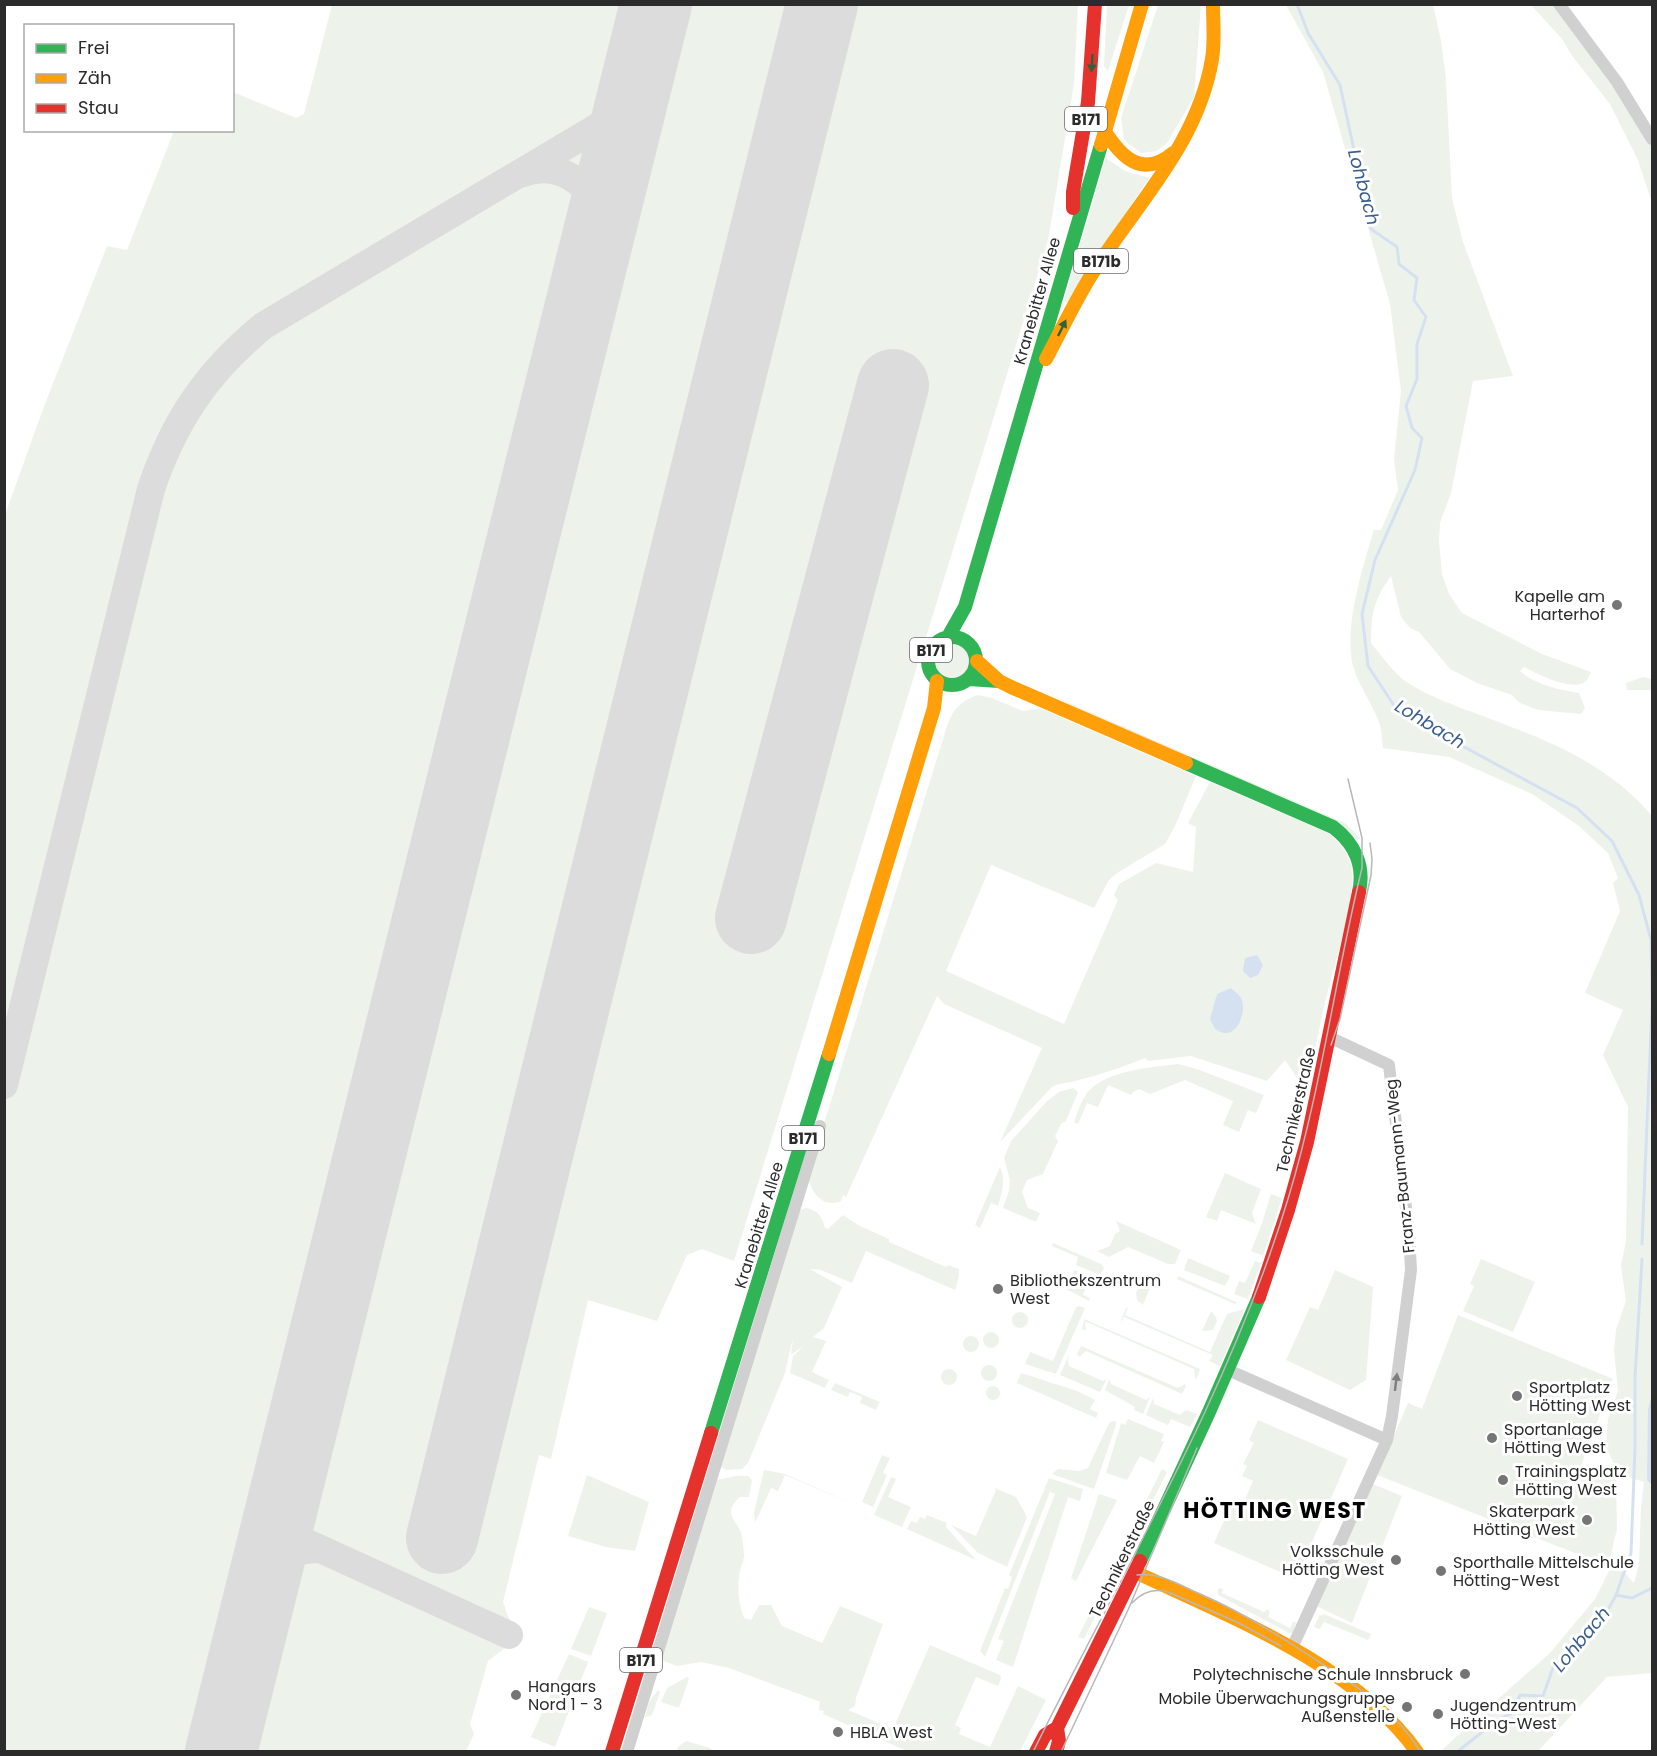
<svg xmlns="http://www.w3.org/2000/svg" width="1657" height="1756" font-family="Poppins,sans-serif">
<rect width="100%" height="100%" fill="#fff"/>
<path fill="#edf3ea" d="M 332,5 L 1078,5 L 1074,84 L 1048,241 L 734,1261 L 702,1249 L 687,1255 L 657,1321 L 588,1300 L 551,1459 L 539,1455 L 503,1602 L 511,1624 L 509,1635 L 505,1648 L 488,1661 L 470,1724 L 474,1734 L 466,1751 L 5,1751 L 5,515 L 43,409 L 107,246 L 127,250 L 174,131 L 232,130 L 233,92 L 296,118 L 304,114 Z
M 1107,5 L 1129,5 L 1108,71 L 1104,66 Z
M 1158,5 L 1201,5 L 1194,97 L 1167,143 L 1157,151 L 1141,153 L 1124,140 L 1121,118 Z
M 1286,5 L 1433,5 L 1441,40 L 1446,79 L 1452,198 L 1463,242 L 1513,376 L 1473,381 L 1451,493 L 1440,523 L 1439,541 L 1442,574 L 1449,594 L 1462,613 L 1542,654 L 1591,672 C 1589,676 1588,681 1583,683 C 1569,690 1537,674 1524,667 L 1520,671 C 1537,686 1558,689 1579,693 L 1585,708 L 1581,714 L 1538,710 L 1520,703 L 1512,695 L 1477,683 L 1450,669 L 1419,632 L 1410,628 L 1401,617 L 1391,576 C 1374,599 1371,614 1371,643 C 1382,656 1394,674 1408,683 C 1430,697 1456,706 1480,715 C 1544,739 1607,762 1652,816 L 1652,1673 L 1607,1677 L 1538,1751 L 1441,1751 L 1481,1714 L 1550,1653 L 1595,1599 L 1614,1561 L 1634,1583 L 1639,1564 L 1641,1506 L 1644,1482 L 1619,1474 L 1606,1447 L 1608,1419 L 1618,1391 L 1614,1350 L 1616,1330 L 1626,1301 L 1621,1266 L 1626,1241 L 1628,1107 L 1603,1055 L 1623,1010 L 1585,993 L 1620,911 L 1613,883 L 1618,878 L 1608,853 L 1579,826 L 1532,794 L 1449,757 L 1383,748 C 1382,740 1382,732 1380,725 C 1373,704 1359,687 1353,666 C 1343,630 1363,565 1374,530 L 1381,530 L 1398,490 L 1394,459 L 1401,391 L 1390,304 L 1323,72 Z
M 1531,5 L 1559,5 L 1652,139 L 1652,203 L 1638,160 L 1610,104 L 1573,57 L 1562,39 Z
M 1106,158 L 1125,171 L 1149,178 L 1067,303 L 1064,301 Z
M935 661a17 17 0 1 1 34 0a17 17 0 1 1-34 0Z
M 1643,677 L 1651,679 L 1651,690 L 1627,690 L 1626,683 Z
M 1044,692 L 1345,823 L 1361,839 L 1357,840 Z
M 978,695 L 992,698 L 1023,711 L 1040,708 L 1196,776 L 1175,826 L 1165,844 L 1117,873 L 1109,880 L 1094,908 L 991,865 L 946,971 L 1064,1024 L 1118,900 L 1114,895 L 1119,884 L 1156,863 L 1193,872 L 1196,827 L 1188,823 L 1210,782 L 1328,833 C 1341,843 1350,855 1352,871 C 1355,901 1337,954 1330,984 C 1320,1020 1314,1056 1307,1093 L 1285,1060 L 1267,1081 L 1191,1056 L 1148,1061 L 1145,1058 C 1123,1067 1099,1075 1075,1081 C 1067,1083 1059,1083 1052,1087 L 1000,1142 L 1042,1048 L 944,1004 L 937,996 L 846,1197 L 843,1195 L 841,1201 C 823,1209 810,1192 808,1175 L 948,723 C 954,708 962,700 978,695 Z
M 1178,1064 L 1197,1069 L 1264,1095 L 1256,1113 L 1248,1110 L 1239,1132 L 1223,1125 L 1233,1101 L 1185,1080 L 1150,1094 L 1139,1089 L 1133,1092 L 1131,1095 L 1108,1085 L 1098,1107 L 1087,1103 L 1078,1124 L 1074,1122 C 1077,1114 1080,1104 1085,1096 C 1100,1071 1152,1067 1178,1064 Z
M 1073,1088 L 1078,1092 L 1066,1121 L 1061,1124 L 1055,1136 L 1058,1141 L 1043,1174 L 1027,1180 L 1022,1192 L 1028,1208 L 1040,1213 L 1036,1222 L 1003,1208 L 1009,1191 L 1010,1180 L 1004,1158 L 1011,1141 L 1047,1101 L 1059,1092 Z
M 1000,1167 C 1006,1180 1002,1193 998,1206 L 991,1203 L 980,1228 L 975,1225 Z
M 1225,1173 L 1261,1189 L 1252,1213 L 1256,1224 L 1221,1210 L 1217,1221 L 1206,1217 Z
M 1271,1194 L 1282,1198 L 1263,1256 L 1251,1251 L 1261,1226 Z
M 806,1208 C 818,1210 822,1217 825,1228 L 828,1229 L 843,1215 L 858,1225 L 889,1239 L 889,1242 L 946,1267 L 948,1265 L 959,1269 L 959,1276 L 955,1290 L 866,1251 L 852,1283 L 821,1270 L 810,1269 L 842,1287 L 824,1328 L 813,1337 L 826,1341 L 812,1372 L 829,1380 L 825,1388 L 790,1373 L 793,1356 L 805,1345 L 791,1355 L 793,1338 L 785,1373 L 748,1463 L 742,1469 L 726,1470 L 721,1467 L 720,1463 L 800,1210 Z
M 1116,1221 L 1181,1250 L 1175,1264 L 1168,1264 L 1128,1247 L 1109,1257 L 1097,1251 L 1110,1246 L 1115,1234 L 1120,1231 Z
M 1053,1243 L 1101,1264 L 1104,1268 L 1100,1275 L 1076,1265 L 1078,1257 L 1052,1246 Z
M 1188,1258 L 1230,1276 L 1225,1286 L 1184,1270 Z
M 1481,1259 L 1535,1282 L 1513,1332 L 1463,1311 L 1474,1286 L 1470,1284 Z
M 1255,1261 L 1261,1263 L 1248,1299 L 1234,1294 L 1239,1281 L 1245,1283 Z
M 1074,1270 L 1097,1279 L 1096,1282 L 1089,1279 L 1083,1295 L 1090,1298 L 1089,1301 L 1062,1287 L 1066,1277 L 1070,1279 Z
M 1335,1270 L 1373,1287 L 1366,1380 L 1350,1390 L 1286,1360 L 1310,1307 L 1318,1310 Z
M 1178,1276 L 1236,1302 L 1237,1302 L 1235,1304 L 1177,1279 Z
M 1148,1284 L 1151,1285 L 1143,1305 L 1137,1300 L 1136,1292 L 1141,1285 Z
M 1079,1306 L 1085,1308 L 1056,1374 L 1025,1364 L 1030,1352 L 1053,1361 L 1076,1307 Z
M 1128,1307 L 1125,1315 L 1210,1352 L 1227,1314 L 1244,1309 L 1244,1310 L 1220,1366 L 1209,1361 L 1213,1355 L 1124,1317 L 1120,1323 L 1126,1308 Z
M 1211,1311 L 1216,1317 L 1217,1321 L 1213,1330 L 1202,1331 Z
M1012 1320a8 8 0 1 1 16 0a8 8 0 1 1-16 0Z
M 1458,1315 L 1613,1379 L 1581,1466 L 1616,1480 L 1617,1529 L 1608,1566 L 1377,1475 L 1408,1403 L 1422,1409 Z
M 1084,1319 L 1200,1369 L 1197,1378 L 1195,1379 L 1194,1369 L 1089,1323 L 1085,1322 L 1086,1331 L 1082,1329 Z
M983 1340a8 8 0 1 1 16 0a8 8 0 1 1-16 0Z
M963 1344a8 8 0 1 1 16 0a8 8 0 1 1-16 0Z
M 1081,1346 L 1178,1388 L 1185,1384 L 1186,1386 L 1182,1394 L 1086,1351 L 1079,1357 L 1077,1354 Z
M 1069,1354 L 1068,1361 L 1069,1366 L 1103,1381 L 1107,1378 L 1100,1392 L 1060,1375 Z
M981 1373a8 8 0 1 1 16 0a8 8 0 1 1-16 0Z
M941 1377a8 8 0 1 1 16 0a8 8 0 1 1-16 0Z
M 1021,1373 L 1077,1391 L 1095,1400 L 1090,1409 L 1098,1413 L 1096,1418 L 1017,1383 Z
M 1109,1379 L 1111,1384 L 1146,1400 L 1150,1397 L 1143,1414 L 1134,1410 L 1135,1407 L 1105,1390 Z
M 835,1383 L 880,1402 L 876,1410 L 860,1403 L 862,1397 L 850,1392 L 848,1397 L 831,1390 Z
M986 1393a7 7 0 1 1 14 0a7 7 0 1 1-14 0Z
M 1153,1398 L 1154,1404 L 1180,1415 L 1186,1410 L 1197,1414 L 1190,1427 L 1171,1419 L 1168,1425 L 1146,1415 Z
M 1128,1419 L 1164,1434 L 1161,1441 L 1164,1442 L 1154,1463 L 1140,1456 L 1127,1480 L 1106,1473 L 1121,1423 L 1125,1425 Z
M 1258,1420 L 1348,1459 L 1296,1579 L 1214,1543 L 1234,1498 L 1244,1502 L 1253,1481 L 1242,1476 L 1247,1466 L 1243,1464 L 1254,1443 L 1249,1440 Z
M 1113,1421 L 1116,1422 L 1116,1425 L 1094,1489 L 1052,1474 L 1058,1469 L 1079,1471 L 1088,1468 L 1109,1423 Z
M 882,1455 L 890,1458 L 883,1473 L 887,1475 L 873,1507 L 862,1502 Z
M 1162,1469 L 1167,1472 L 1084,1639 L 1078,1637 Z
M 764,1470 L 785,1474 L 860,1507 L 785,1475 L 778,1491 L 771,1488 L 755,1523 L 754,1512 Z
M 587,1475 L 649,1502 L 635,1551 L 606,1547 L 568,1536 Z
M 736,1476 L 748,1476 L 752,1480 L 749,1497 L 740,1497 C 719,1516 741,1521 742,1538 C 743,1544 744,1551 744,1557 C 743,1562 741,1566 740,1571 C 737,1587 738,1603 744,1618 L 751,1620 L 759,1605 L 771,1605 L 782,1626 L 822,1643 L 840,1606 L 883,1624 L 856,1698 L 855,1706 L 848,1710 L 893,1729 L 930,1645 L 1000,1675 L 1001,1678 L 998,1686 L 976,1677 L 955,1725 L 961,1728 L 959,1734 L 990,1747 L 1018,1686 L 1046,1700 L 1020,1751 L 907,1751 L 823,1714 L 824,1711 L 819,1710 L 820,1702 L 818,1701 L 729,1668 L 701,1662 L 677,1666 L 661,1660 L 717,1480 Z
M 891,1477 L 896,1479 L 888,1497 L 911,1507 L 902,1527 L 874,1515 Z
M 1049,1478 L 1083,1489 L 1080,1501 L 1068,1497 L 1013,1667 L 996,1660 L 1004,1641 L 998,1639 L 1055,1494 L 1050,1492 L 985,1657 L 980,1651 L 1005,1588 L 1008,1589 L 1012,1577 L 1009,1575 Z
M 1368,1482 L 1402,1496 L 1352,1623 L 1316,1606 Z
M 995,1488 L 1016,1497 L 1027,1517 L 1007,1567 L 978,1553 L 951,1525 L 976,1536 L 996,1490 Z
M 1099,1494 L 1117,1500 L 1076,1581 L 1071,1578 Z
M 927,1515 L 947,1523 L 946,1527 L 976,1560 L 907,1529 L 911,1521 L 917,1523 L 920,1517 L 925,1519 Z
M 1219,1588 L 1223,1589 L 1222,1593 L 1264,1612 L 1267,1609 L 1270,1612 L 1268,1617 L 1290,1628 L 1293,1622 L 1296,1622 L 1293,1633 L 1289,1633 L 1220,1596 L 1217,1593 Z
M 589,1607 L 607,1613 L 591,1656 L 571,1649 Z
M 1324,1614 L 1371,1634 L 1368,1640 L 1324,1622 L 1320,1629 L 1314,1627 L 1319,1616 Z
M 569,1654 L 588,1662 L 555,1747 L 531,1737 Z
M 687,1677 L 689,1679 L 679,1708 L 661,1702 L 667,1688 Z
M 658,1690 L 660,1692 L 652,1715 L 645,1717 L 649,1702 Z
M 686,1741 L 710,1748 L 714,1751 L 677,1751 L 678,1747 Z"/>
<path fill="#d5e1f1" d="M 1257,955 L 1263,965 L 1258,975 L 1250,978 L 1243,971 L 1245,958 Z
M 1231,988 C 1234,991 1239,994 1241,998 C 1247,1009 1239,1035 1224,1033 C 1221,1033 1218,1030 1215,1029 L 1210,1019 L 1217,994 Z
M 1652,1394 L 1652,1485 L 1647,1480 L 1648,1409 Z"/>
<g fill="none" stroke-linecap="round" stroke-linejoin="round">
<path stroke="#d5e1f1" stroke-width="3" d="M 1297,4 L 1308,33 L 1340,85 L 1371,229 L 1397,247 L 1399,264 L 1417,278 L 1414,300 L 1426,317 L 1417,344 L 1417,379 L 1406,406 L 1412,428 L 1422,438 L 1415,470 L 1375,560 L 1362,614 L 1368,666 L 1395,707 L 1444,736 L 1577,808 L 1612,841 L 1639,895 L 1651,940 L 1652,1004 L 1642,1244
M 1616,1595 L 1632,1598 L 1652,1588
M 1457,1752 L 1496,1721 L 1512,1713 L 1520,1695 L 1543,1696 L 1553,1668 L 1603,1619 L 1616,1595 L 1631,1553 L 1635,1448 L 1635,1377 L 1642,1259"/>
<path stroke="#dcdcdc" stroke-width="28" d="M 523,173 C 556,161 593,181 598,218 C 599,225 598,234 597,242
M 4,1085 L 151,489 C 174,421 207,372 263,326 L 616,116 L 628,103 L 638,79
M 286,1490 C 285,1511 288,1528 305,1542 L 509,1635
M 259,1597 C 272,1567 281,1550 317,1549"/>
<path stroke="#dcdcdc" stroke-width="72" d="M 751,918 L 893,385
M 442,1538 L 822,4
M 221,1752 L 656,4"/>
<path stroke="#d0d0d0" stroke-width="12" d="M 1559,4 L 1617,82 L 1652,139
M 1228,1370 L 1387,1440
M 1292,1648 L 1387,1440 L 1392,1416 L 1411,1270 L 1409,1233 L 1389,1065 L 1329,1037
M 627,1752 L 820,1126"/>
<path stroke="#30b455" stroke-width="14" d="M928 661a24 24 0 1 1 48 0a24 24 0 1 1-48 0Z
M 948,637 L 965,607 L 1101,145
M 969,679 L 999,681
M 1186,763 L 1333,827 C 1354,843 1365,865 1359,892
M 711,1433 L 829,1054
M 1140,1561 L 1209,1412 L 1259,1297"/>
<path stroke="#ff9f0a" stroke-width="14" d="M 1104,130 C 1121,157 1142,179 1173,153
M 1101,145 L 1142,4
M 1046,359 C 1061,331 1075,301 1092,274 C 1136,204 1198,144 1212,59 C 1215,42 1213,22 1213,4
M 977,661 L 999,681 L 1011,687 L 1186,763
M 829,1054 L 934,708 L 937,681
M 1135,1572 C 1229,1616 1355,1665 1417,1752"/>
<path stroke="#e5322d" stroke-width="14" d="M 1073,208 L 1073,192 L 1088,102 L 1095,4
M 1259,1297 L 1288,1210 L 1307,1142 L 1359,892
M 612,1752 L 711,1433
M 1036,1752 L 1045,1735 L 1057,1728 L 1140,1561
M 1056,1752 L 1059,1741 L 1057,1728"/>
<path stroke="#b8b8b8" stroke-width="1.5" d="M 1331,1045 L 1340,1019 L 1371,875 L 1372,859 L 1370,843
M 1137,1575 C 1159,1572 1178,1584 1198,1593 C 1238,1610 1274,1632 1310,1656 C 1338,1674 1367,1692 1392,1716 C 1403,1726 1412,1739 1421,1752
M 1132,1603 C 1142,1592 1154,1588 1168,1592 L 1237,1622 L 1281,1646
M 1033,1752 C 1123,1570 1229,1394 1288,1199 C 1321,1091 1335,978 1362,868 L 1362,838 L 1348,779
M 1061,1752 L 1128,1610 L 1197,1448"/>
</g>
<defs><path id="oneway-solid" d="M-6-.8H1V-3.2L6.5 0L1 3.2V.8H-6Z" transform="scale(1.5)"/></defs>
<g fill="#2d623c">
<use href="#oneway-solid" transform="translate(1092 63) rotate(94)"/>
<use href="#oneway-solid" transform="translate(1062 328) rotate(-64)"/>
</g>
<use fill="#7e7e7e" href="#oneway-solid" transform="translate(1396 1382) rotate(-83)"/>
<g fill="#757575" stroke="#fff" stroke-width="2">
<circle cx="1617" cy="605" r="6"/>
<circle cx="998" cy="1289" r="6"/>
<circle cx="1517" cy="1396" r="6"/>
<circle cx="1492" cy="1438" r="6"/>
<circle cx="1503" cy="1480" r="6"/>
<circle cx="1587" cy="1520" r="6"/>
<circle cx="1396" cy="1560" r="6"/>
<circle cx="1441" cy="1571" r="6"/>
<circle cx="1465" cy="1674" r="6"/>
<circle cx="516" cy="1695" r="6"/>
<circle cx="1407" cy="1707" r="6"/>
<circle cx="1438" cy="1714" r="6"/>
<circle cx="838" cy="1732" r="6"/>
</g>
<g text-anchor="middle" dominant-baseline="central" stroke-width="6" stroke-linejoin="round" paint-order="stroke">
<g fill="#fff" stroke="#6b6b6b" stroke-width="1.5">
<rect x="1065" y="107" width="42" height="24" rx="4.5"/>
<rect x="1074" y="249" width="54" height="24" rx="4.5"/>
<rect x="910" y="638" width="42" height="24" rx="4.5"/>
<rect x="782" y="1126" width="42" height="24" rx="4.5"/>
<rect x="620" y="1648" width="42" height="24" rx="4.5"/>
</g>
<g font-size="15" font-weight="bold" fill="#2b2b2b">
<text x="1086" y="119">B171</text>
<text x="1101" y="261">B171b</text>
<text x="931" y="650">B171</text>
<text x="803" y="1138">B171</text>
<text x="641" y="1660">B171</text>
</g>
<g font-size="16" fill="#2b2b2b" stroke="#fff">
<text transform="translate(1037 301) rotate(-74)">Kranebitter Allee</text>
<text transform="translate(1296 1110) rotate(-77)">Technikerstraße</text>
<text transform="translate(1400 1166) rotate(-96)">Franz-Baumann-Weg</text>
<text transform="translate(759 1225) rotate(-73)">Kranebitter Allee</text>
<text transform="translate(1122 1559) rotate(-64)">Technikerstraße</text>
</g>
<g font-size="16" fill="#2b2b2b" stroke="#fff" text-anchor="start">
<text x="1605" y="596" text-anchor="end">Kapelle am<tspan x="1605" dy="18">Harterhof</tspan></text>
<text x="1010" y="1280">Bibliothekszentrum<tspan x="1010" dy="18">West</tspan></text>
<text x="1529" y="1387">Sportplatz<tspan x="1529" dy="18">Hötting West</tspan></text>
<text x="1504" y="1429">Sportanlage<tspan x="1504" dy="18">Hötting West</tspan></text>
<text x="1515" y="1471">Trainingsplatz<tspan x="1515" dy="18">Hötting West</tspan></text>
<text x="1575" y="1511" text-anchor="end">Skaterpark<tspan x="1575" dy="18">Hötting West</tspan></text>
<text x="1384" y="1551" text-anchor="end">Volksschule<tspan x="1384" dy="18">Hötting West</tspan></text>
<text x="1453" y="1562">Sporthalle Mittelschule<tspan x="1453" dy="18">Hötting-West</tspan></text>
<text x="1453" y="1674" text-anchor="end">Polytechnische Schule Innsbruck</text>
<text x="528" y="1686">Hangars<tspan x="528" dy="18">Nord 1 - 3</tspan></text>
<text x="1395" y="1698" text-anchor="end">Mobile Überwachungsgruppe<tspan x="1395" dy="18">Außenstelle</tspan></text>
<text x="1450" y="1705">Jugendzentrum<tspan x="1450" dy="18">Hötting-West</tspan></text>
<text x="850" y="1732">HBLA West</text>
</g>
<g font-size="18" font-style="italic" fill="#395e8e" stroke="#fff">
<text transform="translate(1364 187) rotate(75)">Lohbach</text>
<text transform="translate(1430 724) rotate(31)">Lohbach</text>
<text transform="translate(1581 1639) rotate(-50)">Lohbach</text>
</g>
<g font-size="22" font-weight="bold" letter-spacing="1.5" fill="#000" stroke="#fff">
<text x="1275" y="1510">HÖTTING WEST</text>
</g>
</g>
<rect width="1657" height="1756" fill="none" stroke="#2b2b2b" stroke-width="12"/>
<rect x="24" y="24" width="210" height="108" fill="#ffffff" stroke="#aaaaaa" stroke-width="1.5"/>
<rect x="36" y="44" width="30" height="9" fill="#30b455" stroke="#aaaaaa" stroke-width="1.5"/>
<text x="78" y="54" font-size="18" fill="#2b2b2b">Frei</text>
<rect x="36" y="74" width="30" height="9" fill="#ff9f0a" stroke="#aaaaaa" stroke-width="1.5"/>
<text x="78" y="84" font-size="18" fill="#2b2b2b">Zäh</text>
<rect x="36" y="104" width="30" height="9" fill="#e5322d" stroke="#aaaaaa" stroke-width="1.5"/>
<text x="78" y="114" font-size="18" fill="#2b2b2b">Stau</text>
</svg>
